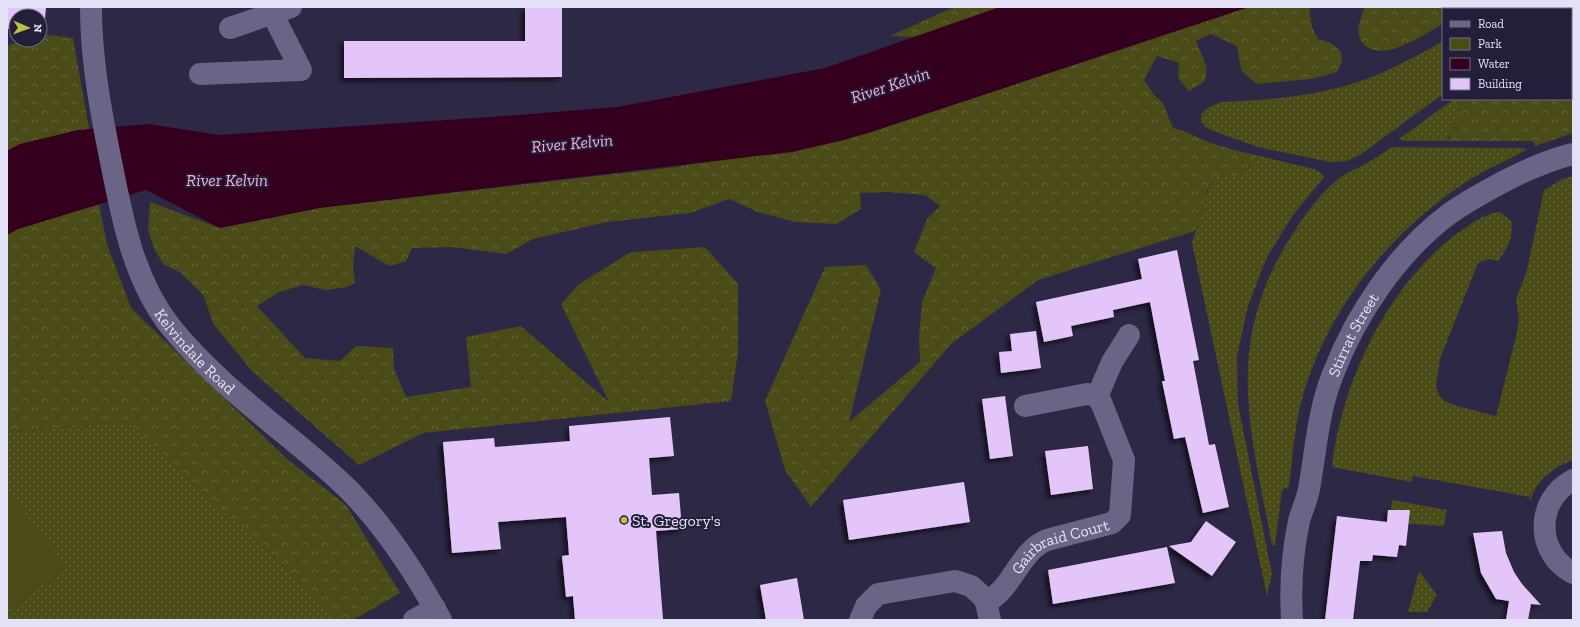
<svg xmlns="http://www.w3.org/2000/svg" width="1580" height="627" font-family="'Zilla Slab',serif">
<defs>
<pattern id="green-dots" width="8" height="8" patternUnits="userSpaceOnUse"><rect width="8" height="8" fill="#4a4b17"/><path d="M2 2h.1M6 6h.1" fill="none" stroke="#646539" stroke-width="1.8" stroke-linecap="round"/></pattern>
<pattern id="forest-crowns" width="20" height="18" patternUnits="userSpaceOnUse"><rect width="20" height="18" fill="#4a4b17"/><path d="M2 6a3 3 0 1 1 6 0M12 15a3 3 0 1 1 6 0" fill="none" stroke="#646539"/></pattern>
<filter id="shadow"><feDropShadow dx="-3.5" dy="3.5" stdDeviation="2" flood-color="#0009"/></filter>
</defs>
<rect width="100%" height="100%" fill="#2c2845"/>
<path fill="url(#green-dots)" d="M 1501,7 L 1561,7 L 1560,9 L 1498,9 Z
M 1443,41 L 1443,94 L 1360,155 L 1346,161 L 1330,162 L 1258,147 L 1213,131 C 1190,120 1203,108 1221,102 C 1258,100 1297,98 1333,89 C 1373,80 1408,61 1443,41 Z
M 1454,99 L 1457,99 L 1460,109 L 1460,122 L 1452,128 L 1448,137 L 1451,141 L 1402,141 L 1399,139 Z
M 1392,147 L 1525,148 L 1526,150 C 1504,162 1480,172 1460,186 C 1387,236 1326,312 1302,399 C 1294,427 1293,457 1289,486 L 1282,490 L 1275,545 L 1272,545 C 1252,436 1224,352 1284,248 C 1298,224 1316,197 1338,179 C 1346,173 1355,169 1364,165 C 1374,159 1383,153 1392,147 Z
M 1256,155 L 1314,169 L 1320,172 L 1324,177 L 1293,215 L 1266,259 L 1248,306 L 1237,356 L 1238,404 L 1272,574 L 1267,596 L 1192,243 C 1194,236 1196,231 1198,225 C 1206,204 1198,197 1218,177 L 1234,176 L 1252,165 Z
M 1573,176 L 1573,460 C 1553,467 1534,482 1530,503 L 1530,497 L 1413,476 L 1412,482 L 1332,467 C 1341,383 1387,287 1455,235 C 1470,225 1482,214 1500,212 L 1511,221 C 1514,237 1507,249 1498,261 L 1489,259 L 1478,263 L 1440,359 L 1436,386 L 1439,395 L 1445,401 L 1457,406 L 1496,416 L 1517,332 L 1519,318 L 1516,299 L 1527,270 L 1544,190 L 1563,179 Z
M 110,423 L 129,423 L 341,620 L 7,620 L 7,433 Z
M 1392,500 L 1447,510 L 1444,526 L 1409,524 L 1410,510 L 1391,510 Z
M 1419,571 L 1437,595 L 1427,612 L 1408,612 Z"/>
<path fill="url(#forest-crowns)" d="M 954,7 L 1000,7 L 915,37 L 890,36 Z
M 1249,7 L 1309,7 L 1312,27 L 1318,39 L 1331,43 L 1341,52 L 1342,62 L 1337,72 L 1311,79 L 1256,84 L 1241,70 L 1237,46 L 1211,34 L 1196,41 L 1207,68 L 1205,81 L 1189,91 L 1178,78 L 1179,63 L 1157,56 L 1144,80 L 1154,95 L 1163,103 L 1173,128 C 1187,131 1197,138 1211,143 C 1226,148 1241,152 1256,155 L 1252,165 L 1234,176 L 1218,177 C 1207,187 1201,196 1205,211 L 1195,231 L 1038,280 L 951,344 L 811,507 L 785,470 L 765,401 L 825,267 L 866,265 L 881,290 L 849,422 L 920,362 L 919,336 L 922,302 L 936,268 L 914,252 L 927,219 L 940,206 L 925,195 L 889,192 L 860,193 L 861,209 L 836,224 L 795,222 L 758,212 L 729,199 L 690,213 L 607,222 L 533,239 L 506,254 L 452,247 L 412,248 L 406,261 L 389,266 L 355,246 L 353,265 L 355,282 L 348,287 L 326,290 L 303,285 L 279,292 L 257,306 L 305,358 L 340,361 L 356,346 L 393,348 L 394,369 L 406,397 L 471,387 L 466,337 L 521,326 L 609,402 L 561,304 L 579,284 L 631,252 L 705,247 L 738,284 L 738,352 L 731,401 L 423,433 L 359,465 L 252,371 L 214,325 L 203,295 L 180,272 L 163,264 L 154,248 L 148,230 L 150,202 L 220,228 L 319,208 L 676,167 L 868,133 Z
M 1365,7 L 1472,7 L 1468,9 L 1443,9 L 1443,24 C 1424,34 1380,66 1362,42 C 1354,32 1361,18 1365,7 Z
M 1573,9 L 1573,133 L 1535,146 L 1533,141 L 1451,141 L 1448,132 L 1460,122 L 1458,115 L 1460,109 L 1457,99 L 1571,99 L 1571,12 Z
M 40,34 L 73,38 L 89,129 L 20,144 L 7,151 L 7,46 L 23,40 L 40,40 Z
M 99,204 L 107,244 L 131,308 L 287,459 L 346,505 L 400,593 L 353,620 L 341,620 L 129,423 L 110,423 L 7,433 L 7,235 L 18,229 Z"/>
<path fill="#4a4b17" d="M 7,490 L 66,566 L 7,612 Z"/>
<path fill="#35001e" d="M 1000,7 L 1249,7 L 868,133 L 844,140 L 792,152 L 319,208 L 220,228 L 146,190 L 18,229 L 7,235 L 7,151 L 20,144 L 78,130 L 149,124 L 219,135 L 491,117 L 617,107 L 825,68 Z"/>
<path fill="#e3c5f9" filter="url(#shadow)" d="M 7,7 L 46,7 L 44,31 L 40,31 L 40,16 L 16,16 L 16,29 L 7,29 Z
M 525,7 L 562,7 L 562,77 L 344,78 L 344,41 L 525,41 Z
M 1177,250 L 1199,360 L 1193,361 L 1209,445 L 1215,444 L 1229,507 L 1203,513 L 1185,437 L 1174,439 L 1162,381 L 1165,381 L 1150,302 L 1113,310 L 1114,317 L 1071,326 L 1073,336 L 1044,342 L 1036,302 L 1142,279 L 1138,259 Z
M 1036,331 L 1041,368 L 1001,373 L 999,352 L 1012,351 L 1010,334 Z
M 1005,396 L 1013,456 L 990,459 L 982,399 Z
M 670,417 L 674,456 L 649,458 L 652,495 L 679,493 L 682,529 L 656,531 L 663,619 L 575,620 L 573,596 L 566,597 L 562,556 L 569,555 L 566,517 L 498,522 L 501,549 L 452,553 L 443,442 L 494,438 L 495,447 L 570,441 L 569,426 Z
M 1088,446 L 1093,489 L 1051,495 L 1045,451 Z
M 964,482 L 970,522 L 849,540 L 843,500 Z
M 1388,510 L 1410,510 L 1406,546 L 1399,545 L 1397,557 L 1373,555 L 1372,561 L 1360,561 L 1353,620 L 1325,620 L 1337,516 L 1387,522 Z
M 1206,521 L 1236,542 L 1212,576 L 1169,546 L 1191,542 Z
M 1502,531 L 1506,553 L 1514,572 L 1522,584 L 1541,605 L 1531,604 L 1528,620 L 1506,620 L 1509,601 L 1496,599 L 1481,573 L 1473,533 Z
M 1167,547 L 1175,583 L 1053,604 L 1048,570 Z
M 797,578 L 804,620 L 766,620 L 760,585 Z"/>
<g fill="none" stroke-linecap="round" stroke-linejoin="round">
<g stroke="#696586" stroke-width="22">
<path id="s1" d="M 91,7 C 91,58 100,107 110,157 C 122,216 132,277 170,326 C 206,371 253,408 297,444 C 315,459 333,474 350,491 C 386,528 416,574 441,620"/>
<path d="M 230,28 L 291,7"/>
<path d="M 200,74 L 301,70 L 272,13"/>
<path d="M 1097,397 L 1112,362 L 1129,335"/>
<path d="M 1573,480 C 1535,500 1535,553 1573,573"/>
<path id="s2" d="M 986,602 C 1013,589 1019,551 1047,540 L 1112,523 L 1120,515 L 1124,460 L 1101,402 L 1095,395 L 1087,394 L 1025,406"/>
<path d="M 414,620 L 435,608"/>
<path d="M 860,620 L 866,606 L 878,594 L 955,581 L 971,586 L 982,596 L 986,602 L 990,620"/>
<path id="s3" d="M 1292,620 C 1290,587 1292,554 1299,521 C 1302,510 1307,500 1309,489 C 1316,450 1318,411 1333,374 C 1356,314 1397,253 1449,214 C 1466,202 1484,192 1503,182 C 1526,170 1548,160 1573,154"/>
</g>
</g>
<circle fill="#bdbf43" stroke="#231e3a" stroke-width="1.5" cx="624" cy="520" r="4"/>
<g text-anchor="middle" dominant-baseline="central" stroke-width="4" stroke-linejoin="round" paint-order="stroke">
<g font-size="16" fill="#e3e1f5" stroke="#231e3a">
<text stroke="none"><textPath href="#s3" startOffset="295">Stirrat Street</textPath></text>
<text stroke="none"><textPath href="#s1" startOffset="368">Kelvindale Road</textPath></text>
<text stroke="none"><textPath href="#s2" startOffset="97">Gairbraid Court</textPath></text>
</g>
<g font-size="16" fill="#e3e1f5" stroke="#231e3a" text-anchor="start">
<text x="632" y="520">St. Gregory's</text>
</g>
<g font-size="17" font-style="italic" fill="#fbadd1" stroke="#231e3a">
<text transform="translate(890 85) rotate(-18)">River Kelvin</text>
<text transform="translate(572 143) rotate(-5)">River Kelvin</text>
<text x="227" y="180">River Kelvin</text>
</g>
</g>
<rect width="1580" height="627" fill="none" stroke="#e3e1f5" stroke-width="16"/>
<rect x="1442" y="8" width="130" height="92" fill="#231e3a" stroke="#706c85"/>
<rect x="1450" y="21" width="20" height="6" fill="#696586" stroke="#706c85"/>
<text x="1478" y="28" font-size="12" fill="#e3e1f5">Road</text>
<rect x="1450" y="38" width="20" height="12" fill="#4a4b17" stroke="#706c85"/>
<text x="1478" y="48" font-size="12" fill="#e3e1f5">Park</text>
<rect x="1450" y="58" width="20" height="12" fill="#35001e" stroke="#706c85"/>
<text x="1478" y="68" font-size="12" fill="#e3e1f5">Water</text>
<rect x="1450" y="78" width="20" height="12" fill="#e3c5f9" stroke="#706c85"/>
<text x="1478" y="88" font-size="12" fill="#e3e1f5">Building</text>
<g transform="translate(28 28) rotate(92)"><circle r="19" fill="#231e3a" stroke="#706c85"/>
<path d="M0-3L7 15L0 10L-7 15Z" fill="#bdbf43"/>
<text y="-6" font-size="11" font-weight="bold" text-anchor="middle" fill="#e3e1f5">N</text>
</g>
</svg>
